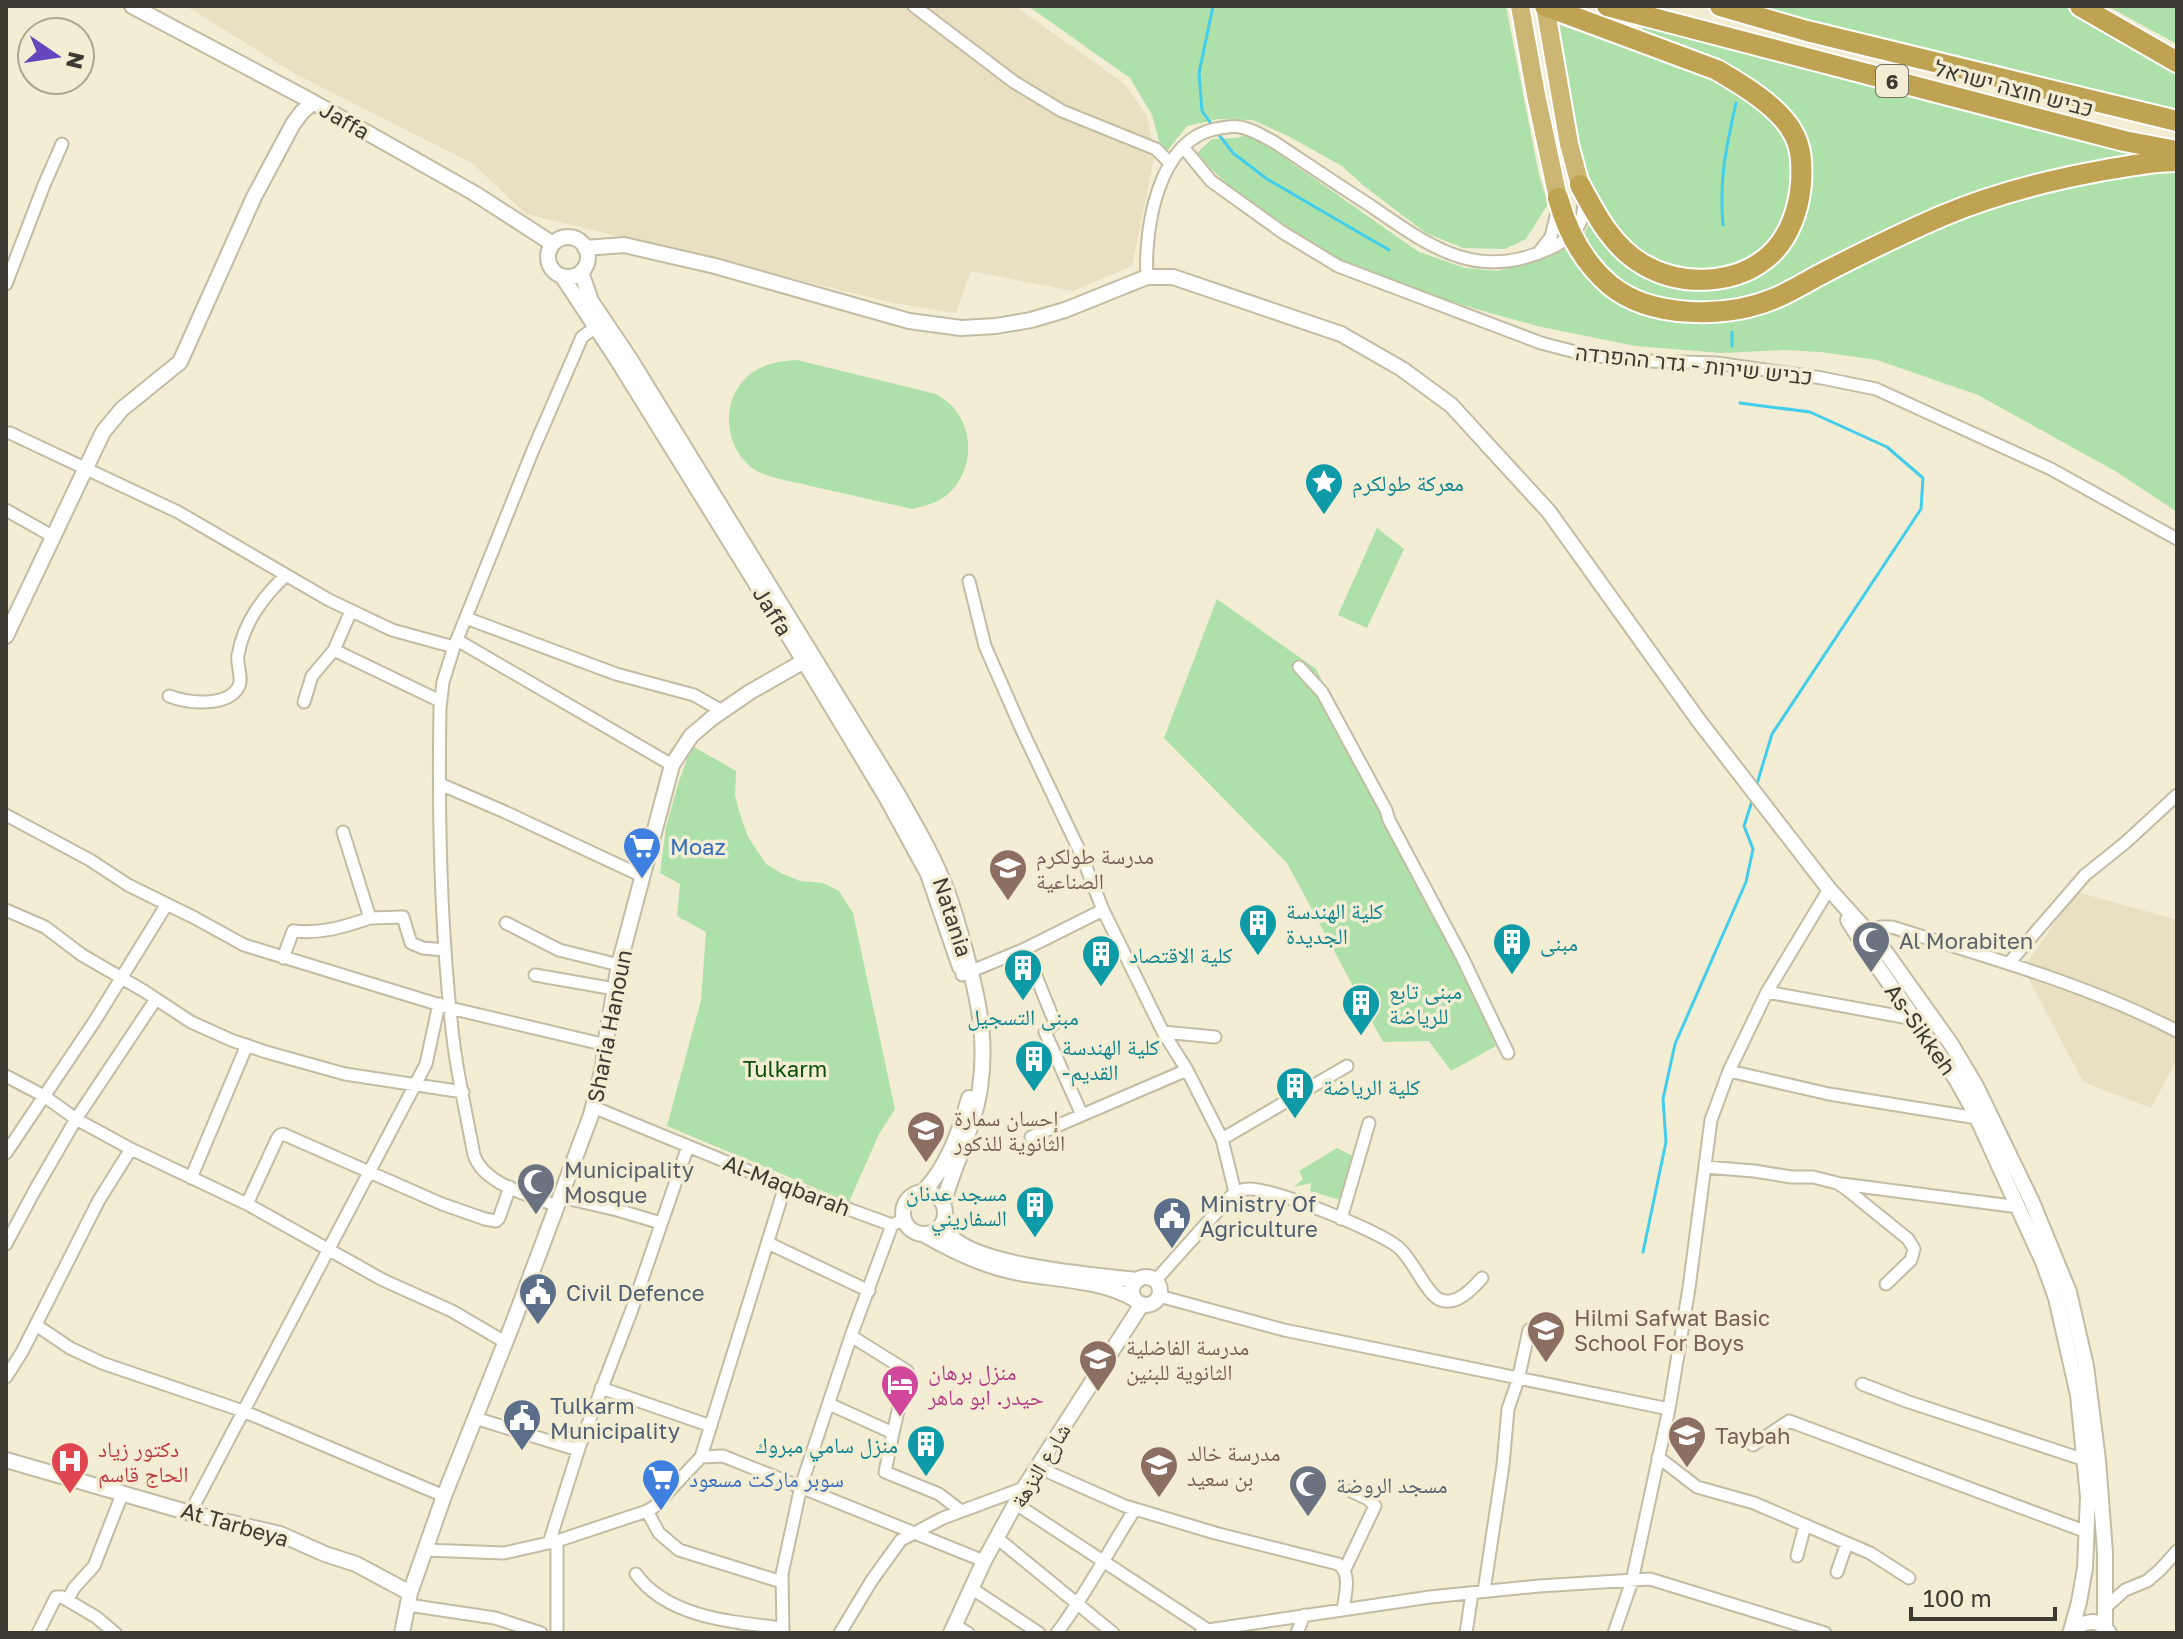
<svg xmlns="http://www.w3.org/2000/svg" width="2183" height="1639" font-family="'Golos Text','Noto Naskh Arabic',Heebo,sans-serif">
<rect width="100%" height="100%" fill="#f3edd4"/>
<path fill="#e8e0c0" d="M 186,6 L 1015,6 L 1125,84 L 1147,116 L 1155,154 L 1132,266 L 1073,291 L 971,271 L 956,313 L 894,303 L 526,214 L 472,163 L 297,75 Z
M 2077,892 L 2177,920 L 2177,1059 L 2151,1108 L 2083,1082 L 2023,968 Z"/>
<path fill="#ade1a9" d="M 1028,6 L 1506,6 L 1539,175 L 1548,204 L 1526,239 L 1505,249 L 1463,248 L 1426,233 L 1364,186 L 1342,166 L 1288,136 L 1253,120 L 1219,119 L 1187,126 L 1168,150 L 1160,144 L 1152,115 L 1130,78 Z
M 1735,6 L 2064,6 L 2177,70 L 2177,113 Z
M 2107,6 L 2177,6 L 2177,44 Z
M 1644,22 L 2143,153 L 2084,168 L 1770,293 L 1734,303 L 1670,303 L 1623,285 L 1606,270 L 1581,239 L 1592,219 L 1670,284 L 1777,260 L 1804,135 L 1642,32 Z
M 1557,24 L 1727,84 L 1775,121 L 1790,141 L 1795,164 L 1788,213 L 1766,249 L 1726,270 L 1674,270 L 1647,259 L 1628,244 L 1600,206 L 1589,180 L 1575,133 Z
M 1260,132 L 1269,147 L 1419,252 L 1465,268 L 1497,271 L 1547,258 L 1567,248 L 1599,286 L 1725,315 L 1974,204 L 2130,173 L 2177,171 L 2177,512 L 2115,471 L 1978,395 L 1877,360 L 1821,352 L 1783,350 L 1721,353 L 1635,346 L 1537,326 L 1366,278 L 1235,192 L 1196,154 L 1212,139 L 1236,138 Z
M 797,360 L 936,394 C 941,398 947,401 951,405 C 976,430 973,473 947,495 C 937,503 924,506 912,509 C 880,502 848,494 815,487 C 798,482 778,480 761,473 C 732,460 721,420 735,393 C 748,368 771,361 797,360 Z
M 1377,528 L 1404,549 L 1367,628 L 1338,615 Z
M 1217,599 L 1316,669 L 1388,808 L 1496,1046 L 1451,1071 L 1429,1041 L 1383,1042 L 1287,863 L 1164,738 Z
M 692,746 L 736,771 L 735,796 L 741,817 L 748,837 L 766,864 L 783,874 L 800,881 L 823,883 L 839,891 L 853,913 L 895,1109 L 879,1134 L 849,1202 L 667,1126 L 701,1000 L 706,932 L 677,916 L 680,884 L 660,873 L 666,827 L 679,781 Z
M 1337,1148 L 1355,1157 L 1340,1200 L 1310,1191 L 1311,1183 L 1294,1187 L 1303,1179 L 1299,1171 Z"/>
<g fill="none" stroke-linecap="round" stroke-linejoin="round">
<path stroke="#42cdea" stroke-width="3" d="M 1212,125 L 1202,111 L 1199,73 L 1213,6
M 1216,131 L 1233,153 L 1267,179 L 1389,250
M 1723,225 C 1719,179 1726,148 1736,103
M 1732,332 L 1732,346
M 1740,403 L 1810,412 L 1887,447 L 1923,478 L 1921,509 L 1772,734 L 1756,787
M 1643,1252 L 1666,1142 L 1663,1099 L 1675,1044 L 1746,882 L 1753,849 L 1744,826 L 1753,798"/>
<defs>
<path id="minor" d="M 914,6 L 1014,82 L 1062,111 L 1156,149 L 1170,163
M 1183,147 L 1211,181 L 1282,232 L 1338,266 L 1541,343 L 1587,355 L 1647,361 L 1716,363 L 1822,378 L 1876,389 L 2051,469 L 2177,539
M 1540,251 L 1551,237 L 1558,208
M 1147,277 C 1144,229 1158,141 1215,129 C 1223,128 1232,125 1240,127 C 1252,129 1263,136 1274,142 C 1306,163 1338,185 1371,206 C 1432,248 1479,284 1555,246 C 1576,235 1586,222 1583,198
M 6,284 L 44,185 L 62,144
M 10,433 L 178,512 L 329,600 L 392,630 L 454,647
M 6,510 L 52,536
M 969,581 L 985,646 L 1021,728 L 1081,854 L 1103,910 L 1163,1032 L 1187,1070 L 1222,1139 L 1235,1192
M 466,618 L 616,674 L 694,695 L 722,711
M 457,640 L 672,765
M 334,650 L 440,701
M 1299,667 L 1322,692 L 1386,810 L 1389,820 L 1462,957 L 1508,1053
M 169,696 C 187,703 228,708 239,686 C 243,677 236,664 238,655 C 244,622 263,597 286,575
M 304,702 L 312,676 L 334,650 L 351,611
M 440,784 L 505,812 L 642,876
M 6,815 L 90,860 L 128,885 L 195,918 L 244,945 L 450,1008 L 606,1045
M 343,832 L 370,918 L 403,917 L 411,943 L 423,948 L 445,950
M 6,910 L 45,927 L 82,955 L 144,991 L 191,1022 L 231,1040 L 266,1052 L 345,1074 L 463,1092
M 506,923 L 559,950 L 619,965
M 1872,937 L 1880,927 L 1892,927 C 1989,958 2087,984 2177,1031
M 1025,949 L 1055,1023 L 1045,1032 L 1082,1115
M 283,958 L 293,931 C 321,934 344,927 370,918
M 2009,963 L 2085,875 L 2125,843 L 2177,795
M 535,975 L 615,989
M 962,975 L 1025,949 L 1103,910
M 1767,992 L 1914,1019
M 1163,1032 L 1215,1037
M 1729,1071 L 1829,1094 L 1977,1118
M 6,1076 L 44,1096 L 76,1119 L 131,1149 L 247,1204 L 383,1280 L 452,1311 L 505,1342
M 593,1107 L 785,1186 L 892,1225
M 1031,1137 L 1187,1070
M 1222,1139 L 1347,1066
M 6,1153 L 96,1019 L 167,904
M 1705,1167 L 1754,1171 L 1791,1177 L 1813,1177 L 1837,1183 L 1845,1188 L 1908,1239 L 1914,1249 L 1911,1260 L 1886,1284
M 191,1178 L 247,1045
M 1842,1184 L 2019,1207
M 561,1197 L 617,1210 L 661,1223
M 247,1204 L 277,1139 L 280,1135 L 283,1134 L 442,1204 L 485,1219 L 496,1221 L 499,1218 L 510,1187
M 557,1206 C 530,1195 484,1185 474,1155 C 467,1118 459,1082 454,1046 C 440,933 438,821 440,708 L 443,682 L 454,647 L 533,450 L 582,337 L 600,324
M 1341,1219 L 1369,1123
M 768,1243 L 869,1291
M 6,1244 L 35,1190 L 76,1119 L 156,999
M 1155,1281 L 1231,1196 C 1236,1192 1241,1189 1248,1189 C 1274,1188 1378,1231 1398,1247 C 1413,1259 1427,1296 1441,1300 C 1457,1306 1473,1288 1482,1278
M 1159,1296 L 1284,1330 L 1669,1409
M 36,1325 L 70,1348 L 102,1363 L 243,1411 L 444,1496
M 851,1336 L 907,1371 L 893,1433
M 6,1377 L 22,1352 L 99,1200 L 131,1149
M 1862,1384 L 1906,1401 L 2085,1460
M 601,1388 L 711,1426
M 829,1404 L 893,1433 L 885,1472 L 939,1494 L 961,1511
M 475,1418 L 578,1450
M 1753,1445 L 1789,1421 L 2087,1532
M 701,1457 L 785,1186
M 1658,1457 L 1697,1487 L 1754,1503 L 1870,1553 L 1909,1578
M 1037,1467 L 1125,1506 L 1215,1533 L 1338,1564 C 1352,1574 1345,1594 1343,1610
M 1016,1504 L 1208,1630
M 647,1511 L 659,1533 L 679,1550 L 782,1582
M 190,1513 L 426,1064 L 439,1004
M 997,1538 L 1113,1633
M 557,1541 L 557,1633
M 549,1543 L 580,1445 L 631,1312 L 688,1146
M 425,1550 L 504,1553 L 557,1541 L 647,1511 L 654,1507 L 701,1457 L 723,1456 L 984,1561
M 1797,1556 L 1805,1525
M 1345,1569 L 1375,1506 L 1368,1499 L 1351,1491
M 1837,1572 L 1847,1543
M 636,1574 C 668,1618 733,1622 783,1628
M 971,1588 L 1039,1633
M 1484,1591 L 1503,1465 L 1508,1409 L 1518,1380 L 1529,1330
M 68,1599 L 74,1588 L 94,1566 L 123,1492
M 408,1605 L 495,1618 L 541,1633
M 2105,1608 L 2125,1590 L 2147,1581 L 2160,1570 L 2177,1551
M 954,1625 L 968,1633
M 38,1633 L 56,1597 L 62,1597 L 96,1617 L 115,1633
M 783,1633 L 782,1574 L 801,1486 L 851,1336 L 892,1225 L 905,1219
M 840,1633 L 872,1580 L 901,1540 L 943,1518 L 1024,1488
M 1057,1633 C 1086,1594 1109,1550 1135,1509
M 1201,1633 L 1208,1630 L 1430,1597 L 1539,1586 L 1650,1579 L 1825,1633
M 1297,1633 L 1304,1615
M 1466,1633 L 1472,1593
M 1614,1633 L 1632,1581 L 1669,1409 L 1689,1288 L 1711,1120 L 1729,1071 L 1767,992 L 1829,889"/>
<path id="tertiary" d="M 132,6 L 313,102 L 474,193 L 553,244
M548 257a20 20 0 1 1 40 0a20 20 0 1 1-40 0Z
M 585,248 L 624,245 L 715,266 L 909,321 L 961,328 L 996,326 L 1031,320 L 1065,310 L 1147,277 L 1173,277 L 1341,334 L 1402,369 L 1451,405 L 1549,512 L 1699,721 L 1829,889 L 1884,950 L 1951,1044 L 1976,1086 L 2032,1202 L 2069,1292 L 2086,1366 L 2098,1460 L 2105,1552 L 2105,1627
M 581,272 L 591,301 L 630,359 L 897,793 C 915,825 934,857 947,891 C 957,918 964,946 971,973 C 981,1012 986,1048 980,1088 C 974,1128 954,1165 943,1204
M 562,276 L 618,361 L 804,661 L 886,797 L 928,874 L 960,967
M 6,636 L 103,432 L 122,409 L 180,362 L 254,197 L 293,124 L 302,112 L 313,102
M 1848,920 L 1873,960 L 1956,1079 L 1974,1111 L 2043,1262 L 2056,1298 L 2078,1395 L 2088,1497 L 2085,1568 L 2079,1602 L 2071,1631
M903 1213a21 21 0 1 1 42 0a21 21 0 1 1-42 0Z
M 922,1193 C 947,1168 960,1131 969,1098
M 944,1221 C 946,1227 947,1233 952,1237 C 979,1266 1098,1276 1138,1280
M 923,1234 C 952,1251 981,1265 1014,1272 C 1053,1280 1100,1279 1134,1299
M1132 1291a14 14 0 1 1 28 0a14 14 0 1 1-28 0Z
M 6,1460 L 190,1513 L 280,1534 L 325,1554 L 356,1564 L 410,1593
M 402,1633 L 410,1593 L 444,1496 L 513,1323 L 591,1115 L 603,1067 L 606,1039 L 619,965 L 672,765 L 691,736 L 712,718 L 750,692 L 813,656
M 951,1633 L 984,1561 L 1024,1488 L 1142,1304
M 2070,1633 C 2082,1621 2099,1616 2109,1633"/>
<path id="trunk" d="M 1520,6 L 1536,95 L 1558,198
M 1545,6 L 1569,144 L 1580,185"/>
<path id="motorway" d="M 1545,6 L 1717,70 C 1741,84 1778,106 1792,131 C 1802,147 1802,165 1801,184 C 1799,209 1789,238 1770,255 C 1737,285 1682,287 1644,265 C 1613,248 1596,215 1580,185
M 1607,6 L 2124,141 L 2177,151
M 1720,6 L 1807,31 L 2177,121
M 2080,6 L 2177,62
M 1558,198 C 1567,231 1584,263 1610,285 C 1651,319 1727,318 1773,299 C 1791,292 1809,280 1827,271 C 1864,252 1903,233 1942,216 C 1994,194 2049,180 2105,170 C 2128,166 2153,161 2177,161"/>
</defs>
<use href="#minor" stroke="#c2bca4" stroke-width="15"/>
<use href="#tertiary" stroke="#c2bca4" stroke-width="18"/>
<use href="#trunk" stroke="#fff" stroke-width="22"/>
<use href="#motorway" stroke="#fff" stroke-width="24"/>
<use href="#minor" stroke="#fff" stroke-width="11"/>
<use href="#tertiary" stroke="#fff" stroke-width="14"/>
<use href="#trunk" stroke="#ccb674" stroke-width="18"/>
<use href="#motorway" stroke="#bfa352" stroke-width="20"/>
</g>
<defs>
<symbol id="sight-pin" viewBox="-11 -11 22 30"><path d="M0 17L-7.5 6A9.5 9.5 0 1 1 7.5 6Z" fill="#0f9aa8" stroke="#f3edd4"/><path d="M0-6L1.8-2.2L6-1.7L2.9 1.2L3.7 5.4L0 3.3L-3.7 5.4L-2.9 1.2L-6-1.7L-1.8-2.2Z" fill="#fff"/></symbol>
<symbol id="supermarket-pin" viewBox="-11 -11 22 30"><path d="M0 17L-7.5 6A9.5 9.5 0 1 1 7.5 6Z" fill="#3f7fe0" stroke="#f3edd4"/><path d="M-6-5.5h2.5l.6 2H6L4.5 2H-2.5L-4.4-4H-6ZM-1.5 3.2a1.3 1.3 0 1 0 .1 0ZM3 3.2a1.3 1.3 0 1 0 .1 0Z" fill="#fff"/></symbol>
<symbol id="school-pin" viewBox="-11 -11 22 30"><path d="M0 17L-7.5 6A9.5 9.5 0 1 1 7.5 6Z" fill="#8d6e63" stroke="#f3edd4"/><path d="M0-5L7-2L0 1L-7-2ZM-4 1L0 2.5L4 1V4Q0 6-4 4Z" fill="#fff"/></symbol>
<symbol id="building-pin" viewBox="-11 -11 22 30"><path d="M0 17L-7.5 6A9.5 9.5 0 1 1 7.5 6Z" fill="#0f9aa8" stroke="#f3edd4"/><path d="M-4-6H4V6H1V3H-1V6H-4ZM-2.5-4.3h1.7v1.8h-1.7ZM.8-4.3h1.7v1.8H.8ZM-2.5-1h1.7V.8h-1.7ZM.8-1h1.7V.8H.8Z" fill="#fff"/></symbol>
<symbol id="mosque-pin" viewBox="-11 -11 22 30"><path d="M0 17L-7.5 6A9.5 9.5 0 1 1 7.5 6Z" fill="#6b7280" stroke="#f3edd4"/><path d="M3.5-4.9A6 6 0 1 0 3.5 4.9A5 5 0 1 1 3.5-4.9Z" fill="#fff"/></symbol>
<symbol id="civic-pin" viewBox="-11 -11 22 30"><path d="M0 17L-7.5 6A9.5 9.5 0 1 1 7.5 6Z" fill="#5c6f8a" stroke="#f3edd4"/><path d="M-.6-6.5H3V-4.5H.6V-3L4-1V1h2V6H-6V1h2V-1L-.6-3ZM-1.2 2.5V6h2.4V2.5Z" fill="#fff"/></symbol>
<symbol id="hotel-pin" viewBox="-11 -11 22 30"><path d="M0 17L-7.5 6A9.5 9.5 0 1 1 7.5 6Z" fill="#d1479c" stroke="#f3edd4"/><path d="M-6-4.5h1.5V1H6V5H4.5V3h-9V5H-6ZM-4 0a1.8 1.8 0 1 1 3.6 0ZM.5 0V-2.5h3Q6-2.5 6 0Z" fill="#fff"/></symbol>
<symbol id="hospital-pin" viewBox="-11 -11 22 30"><path d="M0 17L-7.5 6A9.5 9.5 0 1 1 7.5 6Z" fill="#e0444e" stroke="#f3edd4"/><path d="M-5-5h3v3.5h4V-5h3V5h-3V1.5h-4V5h-3Z" fill="#fff"/></symbol>
</defs>
<g fill-rule="evenodd">
<use href="#sight-pin" x="1302" y="460" width="44" height="60"/>
<use href="#supermarket-pin" x="620" y="824" width="44" height="60"/>
<use href="#school-pin" x="986" y="846" width="44" height="60"/>
<use href="#building-pin" x="1236" y="901" width="44" height="60"/>
<use href="#mosque-pin" x="1849" y="918" width="44" height="60"/>
<use href="#building-pin" x="1490" y="920" width="44" height="60"/>
<use href="#building-pin" x="1079" y="932" width="44" height="60"/>
<use href="#building-pin" x="1001" y="946" width="44" height="60"/>
<use href="#building-pin" x="1339" y="981" width="44" height="60"/>
<use href="#building-pin" x="1012" y="1037" width="44" height="60"/>
<use href="#building-pin" x="1273" y="1064" width="44" height="60"/>
<use href="#school-pin" x="904" y="1108" width="44" height="60"/>
<use href="#mosque-pin" x="514" y="1160" width="44" height="60"/>
<use href="#building-pin" x="1013" y="1183" width="44" height="60"/>
<use href="#civic-pin" x="1150" y="1194" width="44" height="60"/>
<use href="#civic-pin" x="516" y="1270" width="44" height="60"/>
<use href="#school-pin" x="1524" y="1308" width="44" height="60"/>
<use href="#school-pin" x="1076" y="1337" width="44" height="60"/>
<use href="#hotel-pin" x="878" y="1362" width="44" height="60"/>
<use href="#civic-pin" x="500" y="1396" width="44" height="60"/>
<use href="#school-pin" x="1665" y="1413" width="44" height="60"/>
<use href="#building-pin" x="904" y="1422" width="44" height="60"/>
<use href="#hospital-pin" x="48" y="1439" width="44" height="60"/>
<use href="#school-pin" x="1137" y="1443" width="44" height="60"/>
<use href="#supermarket-pin" x="639" y="1456" width="44" height="60"/>
<use href="#mosque-pin" x="1286" y="1462" width="44" height="60"/>
</g>
<g text-anchor="middle" dominant-baseline="central" stroke-width="7" stroke-linejoin="round" paint-order="stroke">
<rect fill="#f3edd4" stroke="#747062" stroke-width="2" x="1876" y="65" width="32" height="32" rx="6"/>
<g font-size="20" font-weight="bold" fill="#3d3b31">
<text x="1892" y="81">6</text>
</g>
<g font-size="22" fill="#3d3b31" stroke="#f3edd4">
<text transform="translate(2014 88) rotate(15)">כביש חוצה ישראל</text>
<text transform="translate(345 120) rotate(30)">Jaffa</text>
<text transform="translate(1694 364) rotate(6)">כביש שירות - גדר ההפרדה</text>
<text transform="translate(773 611) rotate(58)">Jaffa</text>
<text transform="translate(953 917) rotate(72)">Natania</text>
<text transform="translate(609 1026) rotate(-79)">Sharia Hanoun</text>
<text transform="translate(1921 1029) rotate(55)">As-Sikkeh</text>
<text transform="translate(787 1185) rotate(21)">Al-Maqbarah</text>
<text transform="translate(1040 1465) rotate(-59)">شارع النزهة</text>
<text transform="translate(235 1524) rotate(16)">At Tarbeya</text>
</g>
<g font-size="22" fill="#0d838f" stroke="#f3edd4" text-anchor="start">
<text x="1352" y="482">معركة طولكرم</text>
<text x="1286" y="910">كلية الهندسة<tspan x="1286" dy="25">الجديدة</tspan></text>
<text x="1540" y="942">مبنى</text>
<text x="1129" y="954">كلية الاقتصاد</text>
<text x="1389" y="990">مبنى تابع<tspan x="1389" dy="25">للرياضة</tspan></text>
<text x="1023" y="1016" text-anchor="middle">مبنى التسجيل</text>
<text x="1062" y="1046">كلية الهندسة<tspan x="1062" dy="25">-القديم</tspan></text>
<text x="1323" y="1086">كلية الرياضة</text>
<text x="1007" y="1192" text-anchor="end">مسجد عدنان<tspan x="1007" dy="25">السفاريني</tspan></text>
<text x="898" y="1444" text-anchor="end">منزل سامي مبروك</text>
</g>
<g font-size="22" fill="#366cbe" stroke="#f3edd4" text-anchor="start">
<text x="670" y="846">Moaz</text>
<text x="689" y="1478">سوبر ماركت مسعود</text>
</g>
<g font-size="22" fill="#785e54" stroke="#f3edd4" text-anchor="start">
<text x="1036" y="855">مدرسة طولكرم<tspan x="1036" dy="25">الصناعية</tspan></text>
<text x="954" y="1117">إحسان سمارة<tspan x="954" dy="25">الثانوية للذكور</tspan></text>
<text x="1574" y="1317">Hilmi Safwat Basic<tspan x="1574" dy="25">School For Boys</tspan></text>
<text x="1126" y="1346">مدرسة الفاضلية<tspan x="1126" dy="25">الثانوية للبنين</tspan></text>
<text x="1715" y="1435">Taybah</text>
<text x="1187" y="1452">مدرسة خالد<tspan x="1187" dy="25">بن سعيد</tspan></text>
</g>
<g font-size="22" fill="#5b616d" stroke="#f3edd4" text-anchor="start">
<text x="1899" y="940">Al Morabiten</text>
<text x="564" y="1169">Municipality<tspan x="564" dy="25">Mosque</tspan></text>
<text x="1336" y="1484">مسجد الروضة</text>
</g>
<g font-size="22" fill="#075109" stroke="#f3edd4">
<text x="785" y="1068">Tulkarm</text>
</g>
<g font-size="22" fill="#4e5e75" stroke="#f3edd4" text-anchor="start">
<text x="1200" y="1203">Ministry Of<tspan x="1200" dy="25">Agriculture</tspan></text>
<text x="566" y="1292">Civil Defence</text>
<text x="550" y="1405">Tulkarm<tspan x="550" dy="25">Municipality</tspan></text>
</g>
<g font-size="22" fill="#b23c85" stroke="#f3edd4" text-anchor="start">
<text x="928" y="1371">منزل برهان<tspan x="928" dy="25">حيدر. ابو ماهر</tspan></text>
</g>
<g font-size="22" fill="#be3a42" stroke="#f3edd4" text-anchor="start">
<text x="98" y="1448">دكتور زياد<tspan x="98" dy="25">الحاج قاسم</tspan></text>
</g>
</g>
<rect width="2183" height="1639" fill="none" stroke="#3d3b31" stroke-width="16"/>
<g transform="translate(56 56) rotate(103)"><circle r="38" fill="#f3edd4" stroke="#aaa693" stroke-width="2"/>
<path d="M0-6L14 30L0 20L-14 30Z" fill="#6545be"/>
<text y="-12" font-size="22" font-weight="bold" text-anchor="middle" fill="#3d3b31">N</text>
</g>
<path d="M1911 1607v12h144v-12" fill="none" stroke="#3d3b31" stroke-width="4"/>
<text x="1923" y="1607" font-size="24" fill="#3d3b31" stroke="#f3edd4" stroke-width="6" paint-order="stroke">100 m</text>
</svg>
